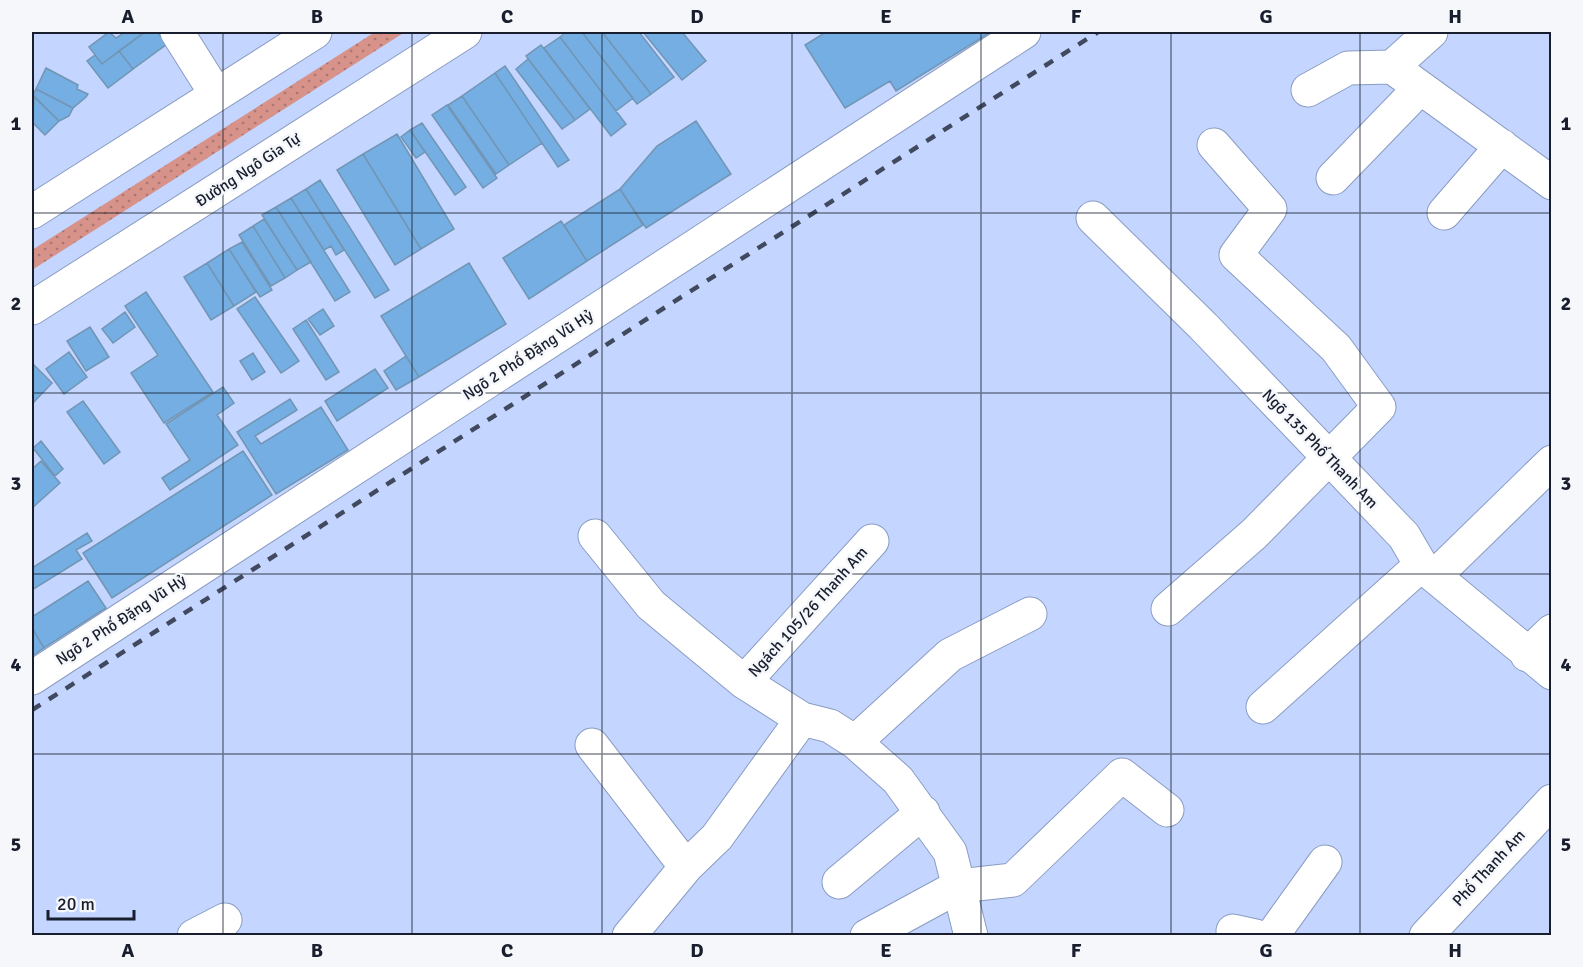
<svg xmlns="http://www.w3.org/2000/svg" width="1583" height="967" font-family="Signika,sans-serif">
<defs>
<pattern id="grass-dots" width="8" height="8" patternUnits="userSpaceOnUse" patternTransform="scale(1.5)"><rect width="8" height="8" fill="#d7928a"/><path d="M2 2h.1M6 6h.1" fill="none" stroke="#ad7771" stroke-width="1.8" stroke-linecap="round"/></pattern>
</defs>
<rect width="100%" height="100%" fill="#c4d6ff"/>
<path fill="url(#grass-dots)" d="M 375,32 L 405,32 L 32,270 L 32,250 Z"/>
<path fill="#74aee2" stroke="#7295b4" stroke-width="1.5" d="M 109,32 L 116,38 L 125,32 L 145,32 L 102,64 L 89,47 Z
M 145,32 L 157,32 L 167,44 L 133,69 L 119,51 Z
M 566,32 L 582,32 L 633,98 L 616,111 L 560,37 Z
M 582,32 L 602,32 L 651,94 L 637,104 Z
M 602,32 L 639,32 L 674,77 L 651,94 Z
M 643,32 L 682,32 L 706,61 L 682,80 Z
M 826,32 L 991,32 L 896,91 L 890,81 L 845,108 L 805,45 Z
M 560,37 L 626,124 L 611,136 L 544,48 Z
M 541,45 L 590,109 L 575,120 L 526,56 Z
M 119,51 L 133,69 L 108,88 L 87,61 L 95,55 L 102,64 Z
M 528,59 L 575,120 L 562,129 L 516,69 Z
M 505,66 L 569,160 L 558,167 L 495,73 Z
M 46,68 L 78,85 L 77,89 L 88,94 L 86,97 L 73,108 L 36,89 Z
M 495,73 L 542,143 L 509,165 L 462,96 Z
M 36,89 L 73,108 L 69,116 L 59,121 L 33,95 Z
M 462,96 L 509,165 L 496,174 L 448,105 Z
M 34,97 L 59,121 L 45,135 L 32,122 Z
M 447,105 L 497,178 L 483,188 L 432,115 Z
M 696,121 L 731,174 L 646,228 L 620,189 L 657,146 Z
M 422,123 L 466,187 L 455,195 L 410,130 Z
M 410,130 L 425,152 L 416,158 L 401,137 Z
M 397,134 L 454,229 L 421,249 L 363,154 Z
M 363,154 L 421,249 L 395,265 L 337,170 Z
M 320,180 L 389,290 L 375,298 L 306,189 Z
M 306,189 L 344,250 L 336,255 L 331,246 L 324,250 L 291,198 Z
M 620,189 L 643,225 L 587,261 L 564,225 Z
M 291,198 L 350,292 L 335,301 L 276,207 Z
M 276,207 L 311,262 L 297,270 L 262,215 Z
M 264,219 L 297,270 L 285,278 L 253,226 Z
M 561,221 L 587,261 L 529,299 L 503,258 Z
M 253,226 L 285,278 L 271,286 L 239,235 Z
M 242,242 L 272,290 L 260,297 L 229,249 Z
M 229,249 L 256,292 L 234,306 L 207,263 Z
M 207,263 L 234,306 L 211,320 L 184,277 Z
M 469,263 L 506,324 L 419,377 L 381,316 Z
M 146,292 L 213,392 L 164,423 L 131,373 L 158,355 L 125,306 Z
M 255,297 L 299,361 L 281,373 L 237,309 Z
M 323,309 L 334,326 L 320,335 L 308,319 Z
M 125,312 L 135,327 L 113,343 L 102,329 Z
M 306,320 L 339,372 L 326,380 L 293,329 Z
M 90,327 L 109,357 L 86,371 L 67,341 Z
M 69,352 L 87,377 L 64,394 L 46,369 Z
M 253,353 L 265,372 L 252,380 L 240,361 Z
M 406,356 L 419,377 L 396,390 L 384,371 Z
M 34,365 L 52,383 L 32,404 L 32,367 Z
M 375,369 L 388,388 L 337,421 L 325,401 Z
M 223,387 L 234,403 L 217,415 L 238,445 L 170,490 L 162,478 L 190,460 L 166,424 Z
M 290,399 L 297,410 L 255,436 L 261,444 L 321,407 L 348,450 L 276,494 L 237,432 Z
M 83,401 L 120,452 L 104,464 L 67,412 Z
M 41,441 L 63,469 L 55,476 L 33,448 Z
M 243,451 L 272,495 L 112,598 L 83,553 Z
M 41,461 L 60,483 L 32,508 L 32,469 Z
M 87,533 L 92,541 L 76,550 L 82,559 L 32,590 L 32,568 Z
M 88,581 L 106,608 L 44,648 L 32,628 L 32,617 Z
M 32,628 L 44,648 L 32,656 Z"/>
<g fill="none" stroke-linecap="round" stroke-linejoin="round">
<defs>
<path id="minor" d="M 177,32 L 216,94
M 1392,67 L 1431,32
M 1308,90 L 1348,68 L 1392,67 L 1552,183
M 1333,178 L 1420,88
M 1444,213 L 1502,146
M 1093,218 L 1203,326 L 1404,536 L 1421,565 L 1552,673
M 595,536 L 651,605 L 744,682 L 802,719 L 830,726 L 855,742 L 898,780 L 950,852 L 971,936
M 1436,575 L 1552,462
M 1168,609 L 1254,534 L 1379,407 L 1336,348 L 1236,255 L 1270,209 L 1214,145
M 1527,655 L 1552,631
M 32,678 L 1024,32
M 744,682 L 872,541
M 1263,707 L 1421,565
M 855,742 L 950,655 L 1030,614
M 592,745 L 686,867
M 839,882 L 923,812
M 1233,931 L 1256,936
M 194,936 L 225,920
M 629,936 L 686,867 L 717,837 L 802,719
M 867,936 L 959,886 L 1013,880 L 1122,775 L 1167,810
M 1272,936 L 1325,862
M 1426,936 L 1552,801"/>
<path id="major" d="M 32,212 L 315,32
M 32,308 L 465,32"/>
</defs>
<use href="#minor" stroke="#8a9cc2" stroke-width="35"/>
<use href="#major" stroke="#8a9cc2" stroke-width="35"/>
<use href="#minor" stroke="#fff" stroke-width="33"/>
<use href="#major" stroke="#fff" stroke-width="33"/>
<path stroke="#40495e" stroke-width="4.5" stroke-dasharray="10 10" stroke-linecap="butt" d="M 32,710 L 1098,32"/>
</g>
<path fill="none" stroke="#181e2d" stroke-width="1.5" stroke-opacity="0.55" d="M 223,32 L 223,936M 412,32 L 412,936M 602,32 L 602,936M 792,32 L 792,936M 981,32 L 981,936M 1171,32 L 1171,936M 1360,32 L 1360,936M 32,213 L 1552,213M 32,393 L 1552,393M 32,574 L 1552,574M 32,754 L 1552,754"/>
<g text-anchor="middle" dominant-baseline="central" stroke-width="5" stroke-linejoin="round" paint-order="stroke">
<g font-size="16" fill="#181e2d" stroke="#f5f7fb">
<text transform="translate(248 170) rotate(-33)">Đường Ngô Gia Tự</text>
<text transform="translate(528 355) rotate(-33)">Ngõ 2 Phố Đặng Vũ Hỷ</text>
<text transform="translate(1320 449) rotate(46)">Ngõ 135 Phố Thanh Am</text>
<text transform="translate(808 612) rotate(-48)">Ngách 105/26 Thanh Am</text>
<text transform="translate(121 620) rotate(-33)">Ngõ 2 Phố Đặng Vũ Hỷ</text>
<text transform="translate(1489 868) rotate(-47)">Phố Thanh Am</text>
</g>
</g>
<rect width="1583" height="967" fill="none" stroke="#f5f7fb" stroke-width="66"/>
<path d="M48 910v9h86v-9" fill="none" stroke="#181e2d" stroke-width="3"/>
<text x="57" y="910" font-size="18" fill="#181e2d" stroke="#f5f7fb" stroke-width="4.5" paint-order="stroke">20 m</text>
<rect x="33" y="33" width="1517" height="901" fill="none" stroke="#181e2d" stroke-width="2"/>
<g font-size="20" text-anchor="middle" font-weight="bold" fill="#181e2d">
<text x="128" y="23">A</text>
<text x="317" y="23">B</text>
<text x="507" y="23">C</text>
<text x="697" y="23">D</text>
<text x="886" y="23">E</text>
<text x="1076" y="23">F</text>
<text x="1266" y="23">G</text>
<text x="1455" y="23">H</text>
<text x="16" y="130">1</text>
<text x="1566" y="130">1</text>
<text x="16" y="310">2</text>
<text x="1566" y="310">2</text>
<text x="16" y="490">3</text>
<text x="1566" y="490">3</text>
<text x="16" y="671">4</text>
<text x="1566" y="671">4</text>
<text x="16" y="851">5</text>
<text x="1566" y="851">5</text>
<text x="128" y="957">A</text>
<text x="317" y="957">B</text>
<text x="507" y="957">C</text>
<text x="697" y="957">D</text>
<text x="886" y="957">E</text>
<text x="1076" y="957">F</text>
<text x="1266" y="957">G</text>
<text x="1455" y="957">H</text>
</g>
</svg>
